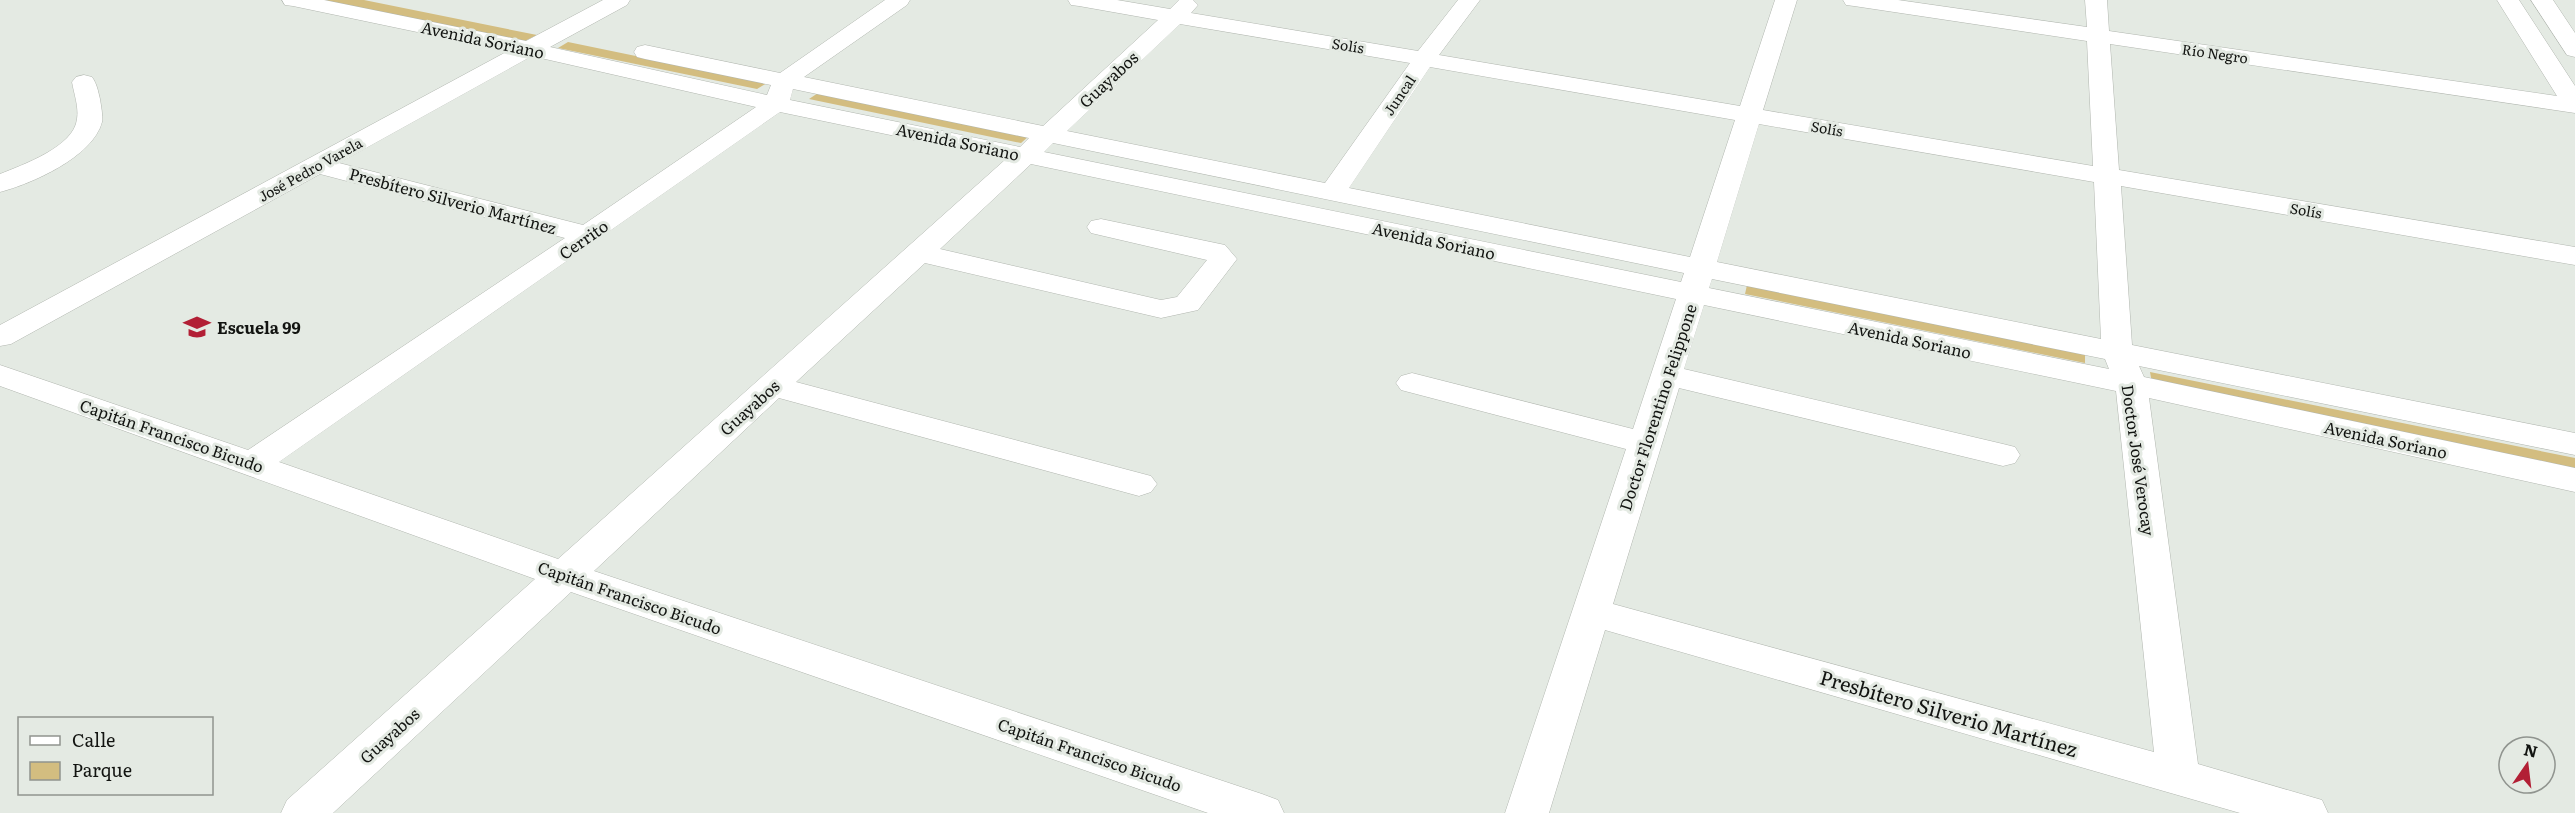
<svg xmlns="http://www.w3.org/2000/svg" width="2575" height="813" font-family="Literata,serif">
<rect width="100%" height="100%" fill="#e4eae3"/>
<path fill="#d3bd80" d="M 322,0 L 364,0 L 537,35 L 525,41 Z
M 568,42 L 767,83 L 757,89 L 558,48 Z
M 818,93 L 1029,136 L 1021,143 L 809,99 Z
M 1747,285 L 2085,352 L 2085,363 L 1745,294 Z
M 2150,372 L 2575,458 L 2575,469 L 2152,383 Z"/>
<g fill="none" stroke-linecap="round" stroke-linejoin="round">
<defs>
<path id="minor" d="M 282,0 L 324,0 L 526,41 L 603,0 L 630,0 L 627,5 L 550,47 L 767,95 L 771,85 L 645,59 L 637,57 L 634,52 L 637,47 L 645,45 L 780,73 L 885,0 L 910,0 L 907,5 L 804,77 L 1043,126 L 1158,20 L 1079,6 L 1071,5 L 1068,0 L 1117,0 L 1170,9 L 1179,0 L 1193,0 L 1198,5 L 1191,13 L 1418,51 L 1458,0 L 1480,0 L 1439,55 L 1740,106 L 1775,0 L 1797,0 L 1763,110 L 2093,166 L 2087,41 L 1854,6 L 1846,5 L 1843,0 L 1898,0 L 2087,27 L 2085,0 L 2107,0 L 2109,31 L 2557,96 L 2497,0 L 2519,0 L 2575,86 L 2575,113 L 2110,44 L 2119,170 L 2575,247 L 2575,265 L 2121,186 L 2132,345 L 2575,433 L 2575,455 L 2139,366 L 2144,377 L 2575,468 L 2575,492 L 2149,398 L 2198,764 L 2322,800 L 2328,813 L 2240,813 L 1605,630 L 1549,813 L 1505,813 L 1626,449 L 1401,390 L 1396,383 L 1401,376 L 1412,373 L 1633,429 L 1676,299 L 1031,164 L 940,249 L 1161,300 L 1177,297 L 1207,260 L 1091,233 L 1087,227 L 1091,221 L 1101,219 L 1225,245 L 1237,259 L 1198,310 L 1161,318 L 925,263 L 796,382 L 1151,476 L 1157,484 L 1151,492 L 1139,496 L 779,398 L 594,571 L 1262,794 L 1278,800 L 1284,813 L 1208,813 L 571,592 L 333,813 L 281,813 L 287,800 L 535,579 L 0,386 L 0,365 L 248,450 L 565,238 L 320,174 L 11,344 L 0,346 L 0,325 L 508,51 L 293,6 L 285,5 ZM 1180,24 L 1410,63 L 1325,183 L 1067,131 ZM 532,56 L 756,107 L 583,225 L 339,163 ZM 1430,67 L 1735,120 L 1690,257 L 1349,188 ZM 793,89 L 1029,138 L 1020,147 L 790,100 ZM 780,112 L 1006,159 L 558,559 L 279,462 ZM 1759,124 L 2094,182 L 2101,339 L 1717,262 ZM 1053,143 L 1684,273 L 1681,282 L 1044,152 ZM 1712,279 L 2105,359 L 2109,369 L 1709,288 ZM 1704,305 L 2116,391 L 2154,752 L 1613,604 L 1679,388 L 2003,466 L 2015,463 L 2020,455 L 2015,447 L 2003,444 L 1684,369 Z
M 2531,0 L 2553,0 L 2575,33 L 2575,57 L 2567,55 Z
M 84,75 L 92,77 C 97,84 98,91 100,99 C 101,106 103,115 102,122 C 93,157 31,184 0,192 L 0,174 C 22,165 74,147 77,119 C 79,107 74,94 72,82 L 76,77 Z"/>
</defs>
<use href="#minor" stroke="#b1b6af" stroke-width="1"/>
<use href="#minor" fill="#fff" fill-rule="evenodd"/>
</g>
<defs>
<symbol id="school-bare" viewBox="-9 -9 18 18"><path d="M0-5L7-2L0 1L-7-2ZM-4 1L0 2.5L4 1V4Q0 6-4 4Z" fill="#b21f35" stroke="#e4eae3" stroke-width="2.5" paint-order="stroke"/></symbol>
</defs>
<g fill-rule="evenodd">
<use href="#school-bare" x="178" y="308" width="38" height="38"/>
</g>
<g text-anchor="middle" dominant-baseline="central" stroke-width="6" stroke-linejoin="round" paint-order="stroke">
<g font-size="14" fill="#121411" stroke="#e4eae3">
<text transform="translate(1348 45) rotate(9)">Solís</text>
<text transform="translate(2215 53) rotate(8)">Río Negro</text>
<text transform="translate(1399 95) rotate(-56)">Juncal</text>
<text transform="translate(1827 128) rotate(10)">Solís</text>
<text transform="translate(310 169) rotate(-29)">José Pedro Varela</text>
<text transform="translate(2306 210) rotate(10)">Solís</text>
</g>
<g font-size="16" fill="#121411" stroke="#e4eae3">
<text transform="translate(483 39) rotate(12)">Avenida Soriano</text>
<text transform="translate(1108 79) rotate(-43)">Guayabos</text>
<text transform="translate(958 141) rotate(12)">Avenida Soriano</text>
<text transform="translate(453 200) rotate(15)">Presbítero Silverio Martínez</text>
<text transform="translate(583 239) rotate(-35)">Cerrito</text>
<text transform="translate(1434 240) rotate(12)">Avenida Soriano</text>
<text transform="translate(1910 339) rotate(12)">Avenida Soriano</text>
<text transform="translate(749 407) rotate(-42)">Guayabos</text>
<text transform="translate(1657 407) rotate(-72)">Doctor Florentino Felippone</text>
<text transform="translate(172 435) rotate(19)">Capitán Francisco Bicudo</text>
<text transform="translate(2386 439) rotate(12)">Avenida Soriano</text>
<text transform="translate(2139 460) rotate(82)">Doctor José Verocay</text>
<text transform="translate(630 597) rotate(19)">Capitán Francisco Bicudo</text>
<text transform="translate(389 735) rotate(-42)">Guayabos</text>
<text transform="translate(1090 754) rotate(19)">Capitán Francisco Bicudo</text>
</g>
<g font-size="16" font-weight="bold" fill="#121411" stroke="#e4eae3" text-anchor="start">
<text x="217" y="327">Escuela 99</text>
</g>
<g font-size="20" fill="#121411" stroke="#e4eae3">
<text transform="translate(1949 712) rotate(16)">Presbítero Silverio Martínez</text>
</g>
</g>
<rect x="18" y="717" width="195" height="78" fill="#e4eae3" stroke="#90948f" stroke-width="1.5"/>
<rect x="30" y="736" width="30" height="9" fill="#ffffff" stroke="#90948f" stroke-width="1.5"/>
<text x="72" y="747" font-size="18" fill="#121411">Calle</text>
<rect x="30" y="762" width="30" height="18" fill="#d3bd80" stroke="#90948f" stroke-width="1.5"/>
<text x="72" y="777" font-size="18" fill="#121411">Parque</text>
<g transform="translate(2527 765) rotate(14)"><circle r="28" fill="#e4eae3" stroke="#90948f" stroke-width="1.5"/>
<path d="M0-4.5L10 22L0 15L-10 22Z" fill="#b21f35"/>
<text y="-9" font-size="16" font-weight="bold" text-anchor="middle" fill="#121411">N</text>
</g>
</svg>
